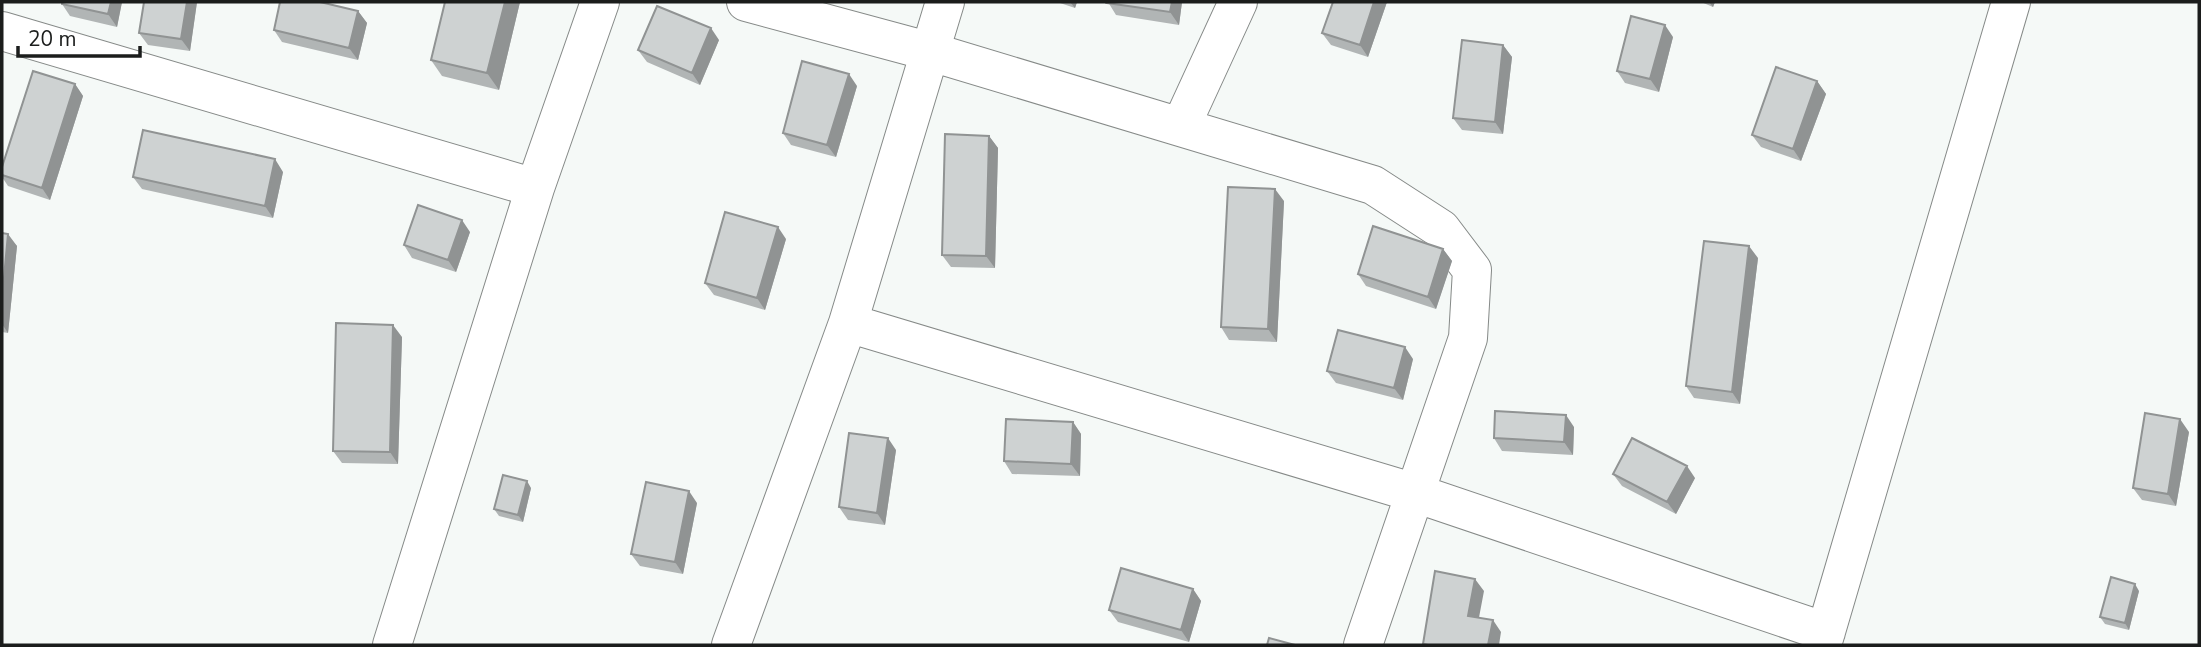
<svg xmlns="http://www.w3.org/2000/svg" width="2201" height="647" font-family="'Nunito Sans',sans-serif">
<rect width="100%" height="100%" fill="#f5f9f7"/>
<g fill="none" stroke-linecap="round" stroke-linejoin="round">
<defs>
<path id="minor" d="M 746,2 L 928,51 L 1373,185 L 1441,229 L 1472,270 L 1468,338 L 1363,645
M 2,31 L 535,188
M 1181,126 L 1238,2
M 848,323 L 1415,493 L 1826,632
M 392,645 L 535,188 L 600,2
M 731,645 L 848,323 L 945,2
M 1822,645 L 2011,2"/>
</defs>
<use href="#minor" stroke="#868a88" stroke-width="40"/>
<use href="#minor" stroke="#fff" stroke-width="38"/>
</g>
<path fill="#b1b5b5" d="M 62,2 L 122,2 L 117,27 L 70,16 L 62,4 Z
M 197,2 L 190,51 L 148,45 L 139,33 Z
M 445,2 L 520,2 L 499,90 L 442,76 L 431,60 Z
M 1057,2 L 1077,2 L 1075,8 Z
M 1108,2 L 1182,2 L 1179,25 L 1116,15 Z
M 1333,2 L 1387,2 L 1368,57 L 1331,45 L 1322,33 Z
M 1701,2 L 1715,2 L 1713,7 Z
M 358,11 L 367,23 L 358,60 L 282,42 L 274,30 Z
M 1673,37 L 1659,92 L 1625,83 L 1617,71 Z
M 719,40 L 700,85 L 647,62 L 638,50 Z
M 1503,45 L 1512,57 L 1503,134 L 1462,130 L 1453,118 Z
M 1817,81 L 1826,94 L 1801,161 L 1761,147 L 1752,135 Z
M 75,84 L 83,96 L 50,200 L 8,186 L 2,177 L 2,167 Z
M 857,86 L 836,157 L 791,145 L 783,133 Z
M 989,136 L 998,148 L 995,268 L 951,267 L 942,255 Z
M 283,172 L 273,218 L 142,189 L 133,177 Z
M 1284,201 L 1277,342 L 1229,340 L 1221,327 Z
M 470,232 L 456,272 L 412,258 L 404,245 Z
M 2,233 L 17,246 L 8,333 L 2,332 Z
M 786,239 L 765,310 L 714,295 L 705,283 Z
M 1443,249 L 1452,261 L 1436,309 L 1366,286 L 1358,274 Z
M 1758,258 L 1740,404 L 1694,398 L 1686,386 Z
M 402,337 L 398,464 L 342,463 L 333,451 Z
M 1413,359 L 1403,400 L 1336,383 L 1327,371 Z
M 1073,422 L 1081,434 L 1080,476 L 1012,474 L 1004,461 Z
M 1574,427 L 1573,455 L 1502,451 L 1494,438 Z
M 2189,432 L 2176,506 L 2142,500 L 2133,488 Z
M 896,450 L 885,525 L 848,520 L 839,507 Z
M 1613,474 L 1695,478 L 1676,514 L 1622,486 Z
M 531,488 L 523,522 L 499,516 L 494,509 Z
M 697,503 L 683,574 L 640,566 L 631,554 Z
M 1193,589 L 1201,601 L 1189,642 L 1118,622 L 1109,610 Z
M 2139,591 L 2129,630 L 2105,624 L 2100,617 Z"/>
<path fill="#909393" d="M 111,2 L 122,2 L 117,27 L 108,14 Z
M 187,2 L 197,2 L 190,51 L 181,39 Z
M 505,2 L 520,2 L 499,90 L 487,73 Z
M 1070,2 L 1077,2 L 1075,8 Z
M 1172,2 L 1182,2 L 1179,25 L 1170,12 Z
M 1374,2 L 1387,2 L 1368,57 L 1360,45 Z
M 1709,2 L 1715,2 L 1713,7 Z
M 358,11 L 367,23 L 358,60 L 349,48 Z
M 1665,25 L 1673,37 L 1659,92 L 1650,79 Z
M 711,28 L 719,40 L 700,85 L 692,73 Z
M 1503,45 L 1512,57 L 1503,134 L 1495,122 Z
M 849,74 L 857,86 L 836,157 L 827,145 Z
M 1817,81 L 1826,94 L 1801,161 L 1793,149 Z
M 75,84 L 83,96 L 50,200 L 42,188 Z
M 989,136 L 998,148 L 995,268 L 986,256 Z
M 275,159 L 283,172 L 273,218 L 265,206 Z
M 1275,189 L 1284,201 L 1277,342 L 1268,329 Z
M 462,220 L 470,232 L 456,272 L 448,260 Z
M 778,227 L 786,239 L 765,310 L 757,298 Z
M 8,234 L 17,246 L 8,333 L 2,324 L 2,299 Z
M 1749,246 L 1758,258 L 1740,404 L 1732,392 Z
M 1443,249 L 1452,261 L 1436,309 L 1428,297 Z
M 393,325 L 402,337 L 398,464 L 390,452 Z
M 1405,347 L 1413,359 L 1403,400 L 1394,388 Z
M 1566,415 L 1574,427 L 1573,455 L 1564,442 Z
M 2180,419 L 2189,432 L 2176,506 L 2168,494 Z
M 1073,422 L 1081,434 L 1080,476 L 1071,464 Z
M 888,438 L 896,450 L 885,525 L 877,513 Z
M 1687,466 L 1695,478 L 1676,514 L 1667,502 Z
M 527,481 L 531,488 L 523,522 L 518,515 Z
M 689,491 L 697,503 L 683,574 L 675,562 Z
M 1475,579 L 1484,591 L 1477,628 L 1468,616 Z
M 2135,584 L 2139,591 L 2129,630 L 2125,623 Z
M 1193,589 L 1201,601 L 1189,642 L 1181,630 Z
M 1493,620 L 1501,632 L 1499,645 L 1488,645 Z"/>
<path fill="#ced2d2" stroke="#909393" stroke-width="2" d="M 62,2 L 111,2 L 108,14 L 62,4 Z
M 144,2 L 187,2 L 181,39 L 139,33 Z
M 280,2 L 320,2 L 358,11 L 349,48 L 274,30 Z
M 445,2 L 505,2 L 487,73 L 431,60 Z
M 1108,2 L 1172,2 L 1170,12 L 1107,3 Z
M 1333,2 L 1374,2 L 1360,45 L 1322,33 Z
M 657,6 L 711,28 L 692,73 L 638,50 Z
M 1631,16 L 1665,25 L 1650,79 L 1617,71 Z
M 1462,40 L 1503,45 L 1495,122 L 1453,118 Z
M 802,61 L 849,74 L 827,145 L 783,133 Z
M 1776,67 L 1817,81 L 1793,149 L 1752,135 Z
M 33,71 L 75,84 L 42,188 L 2,175 L 2,167 Z
M 143,130 L 275,159 L 265,206 L 133,177 Z
M 945,134 L 989,136 L 986,256 L 942,255 Z
M 1228,187 L 1275,189 L 1268,329 L 1221,327 Z
M 418,205 L 462,220 L 448,260 L 404,245 Z
M 725,212 L 778,227 L 757,298 L 705,283 Z
M 1373,226 L 1443,249 L 1428,297 L 1358,274 Z
M 2,233 L 8,234 L 2,299 Z
M 1704,241 L 1749,246 L 1732,392 L 1686,386 Z
M 336,323 L 393,325 L 390,452 L 333,451 Z
M 1338,330 L 1405,347 L 1394,388 L 1327,371 Z
M 1495,411 L 1566,415 L 1564,442 L 1494,438 Z
M 2145,413 L 2180,419 L 2168,494 L 2133,488 Z
M 1006,419 L 1073,422 L 1071,464 L 1004,461 Z
M 849,433 L 888,438 L 877,513 L 839,507 Z
M 1632,438 L 1687,466 L 1667,502 L 1613,474 Z
M 503,475 L 527,481 L 518,515 L 494,509 Z
M 646,482 L 689,491 L 675,562 L 631,554 Z
M 1121,568 L 1193,589 L 1181,630 L 1109,610 Z
M 1435,571 L 1475,579 L 1468,616 L 1493,620 L 1488,645 L 1428,645 L 1423,644 Z
M 2111,577 L 2135,584 L 2125,623 L 2100,617 Z
M 1269,638 L 1295,645 L 1267,645 Z"/>
<rect width="2201" height="647" fill="none" stroke="#1b1d1c" stroke-width="7"/>
<path d="M18 46v10h122v-10" fill="none" stroke="#1b1d1c" stroke-width="3.5"/>
<text x="28" y="46" font-size="21" fill="#1b1d1c" stroke="#ffffff" stroke-width="5" paint-order="stroke">20 m</text>
</svg>
